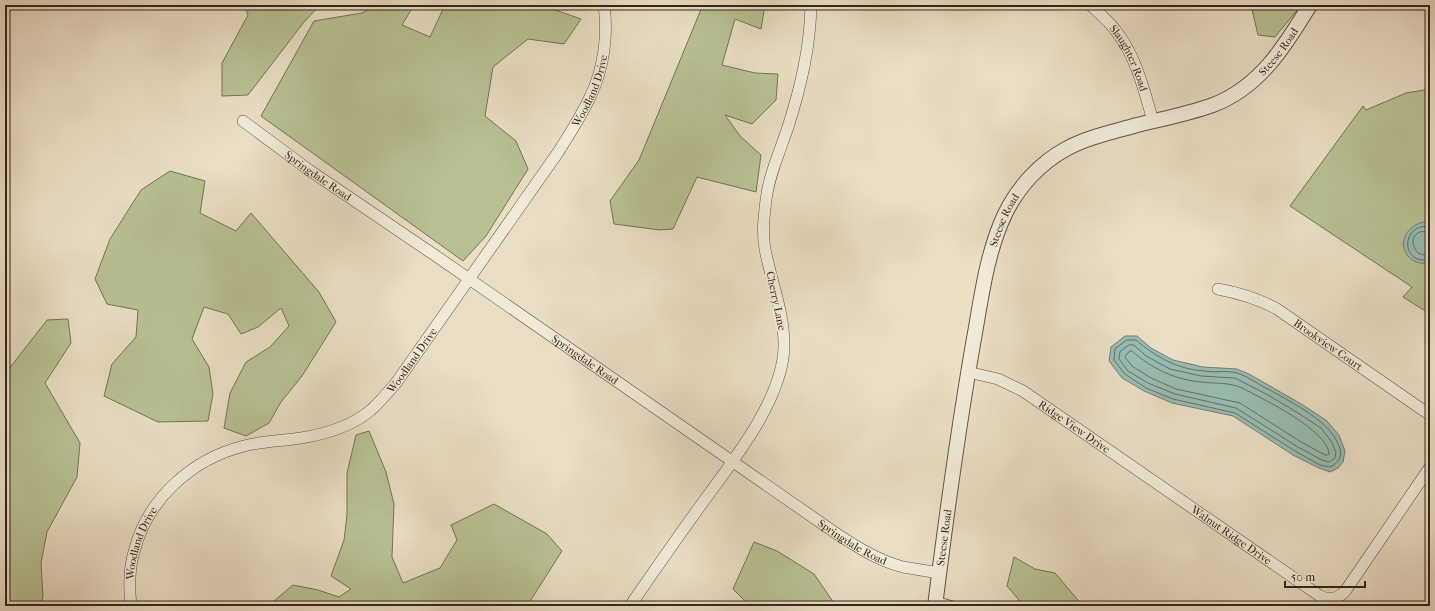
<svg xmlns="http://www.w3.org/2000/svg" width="1435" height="611" font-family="'IM FELL French Canon',serif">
<rect width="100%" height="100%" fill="#eadec5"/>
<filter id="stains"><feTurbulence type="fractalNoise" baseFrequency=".005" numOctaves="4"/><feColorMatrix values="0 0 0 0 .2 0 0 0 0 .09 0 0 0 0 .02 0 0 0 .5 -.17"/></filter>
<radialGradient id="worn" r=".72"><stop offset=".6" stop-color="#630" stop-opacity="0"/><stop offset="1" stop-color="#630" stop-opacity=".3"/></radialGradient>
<path fill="#b8c193" stroke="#767356" d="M 244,5 L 320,5 L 304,22 L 248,95 L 222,96 L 222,63 L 248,15 Z
M 376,5 L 414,5 L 402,25 L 430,37 L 445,5 L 541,5 L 581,19 L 564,44 L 528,39 L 493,67 L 485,116 L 516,141 L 528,169 L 486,236 L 463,261 L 261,116 L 314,21 L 362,13 Z
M 701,5 L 765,5 L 761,29 L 735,19 L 722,65 L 755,73 L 778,74 L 776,100 L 752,124 L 725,115 L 740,136 L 761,155 L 756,192 L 697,177 L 673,229 L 660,230 L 614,224 L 610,201 L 639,160 L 702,7 Z
M 1251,5 L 1300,5 L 1298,9 L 1275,37 L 1258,35 Z
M 1430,89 L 1430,314 L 1403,297 L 1412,287 L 1290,206 L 1363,106 L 1366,110 L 1406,93 Z
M 170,171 L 205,181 L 200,213 L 236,231 L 251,213 L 319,292 L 336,322 L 302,376 L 281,402 L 269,423 L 246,436 L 224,428 L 230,393 L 246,362 L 270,347 L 289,326 L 281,308 L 258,327 L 241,334 L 228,314 L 204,307 L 192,339 L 209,367 L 213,394 L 208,421 L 158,422 L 104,396 L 112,364 L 136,337 L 138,310 L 107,304 L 95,279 L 110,239 L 141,190 Z
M 68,319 L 71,343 L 45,383 L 80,443 L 77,477 L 47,532 L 41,563 L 43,596 L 41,606 L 5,606 L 5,374 L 47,320 Z
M 369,431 L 386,472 L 394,504 L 392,557 L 403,583 L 440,568 L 457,540 L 451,525 L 494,504 L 547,534 L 562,551 L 527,606 L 276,606 L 274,601 L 293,585 L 318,590 L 339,597 L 351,589 L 331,576 L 344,540 L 347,515 L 347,473 L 356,435 Z
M 754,542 L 777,551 L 814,574 L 836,606 L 750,606 L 733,589 Z
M 1014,557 L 1035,569 L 1055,573 L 1083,606 L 1024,606 L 1007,586 Z"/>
<path fill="#98bcb1" stroke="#708074" d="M 1423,222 L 1430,224 L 1430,263 C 1401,268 1392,231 1423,222 Z
M 1125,336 L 1137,336 L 1151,348 L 1173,360 L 1203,367 L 1237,369 L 1249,374 L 1303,405 L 1327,421 L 1339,435 L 1345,451 L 1343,462 L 1338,468 L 1330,472 L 1319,468 L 1293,455 L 1233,416 L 1172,403 L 1144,391 L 1122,378 L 1109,361 L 1111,347 Z"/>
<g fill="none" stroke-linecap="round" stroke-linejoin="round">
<path stroke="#667065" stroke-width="1" d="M 1430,227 C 1427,227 1424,226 1421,227 C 1407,230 1403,249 1414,257 C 1419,261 1425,260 1430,260
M 1430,232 C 1427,232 1423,231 1420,232 C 1410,236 1412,246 1418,253 L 1424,255 L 1430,255
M 1127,340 L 1136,340 C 1156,357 1177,369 1204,371 C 1214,373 1227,370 1237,373 C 1247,376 1255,382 1264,387 C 1284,398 1306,409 1323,424 C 1330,430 1336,438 1339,446 C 1343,456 1339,463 1330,467 L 1320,465 L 1295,451 L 1235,413 L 1173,399 L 1146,388 L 1125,374 L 1114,360 L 1115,349 Z
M 1129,345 L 1134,345 L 1146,356 L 1170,369 L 1201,376 L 1235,378 L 1268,395 L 1298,413 L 1321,428 L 1331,441 L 1336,452 L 1335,458 L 1329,462 L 1322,460 L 1298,447 L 1236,408 L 1175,394 L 1148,383 L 1128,371 L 1119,359 L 1120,352 Z
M 1130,351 L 1132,351 C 1152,369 1176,380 1202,382 C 1216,384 1229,382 1242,388 C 1263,399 1328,430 1329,454 L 1328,455 L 1325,455 L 1301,442 L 1240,403 L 1176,389 L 1151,378 L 1132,366 L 1125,357 Z"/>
<defs>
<path id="service" d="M 937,600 L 959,606"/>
<g id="minor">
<path id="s1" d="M 1090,5 C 1099,13 1109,21 1116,31 C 1136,56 1144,90 1153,121"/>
<path id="s2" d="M 243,121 L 309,170 L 436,256 L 837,534 C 857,547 879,561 903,567 C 915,569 927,571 939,573"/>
<path id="s3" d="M 1218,289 C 1239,293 1259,299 1277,309 L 1430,415"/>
<path id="s4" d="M 968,372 L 998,379 L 1023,391 L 1320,596 C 1330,601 1339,599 1346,590 L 1430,467"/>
<path id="s5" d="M 131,606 C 129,588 129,569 134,552 C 147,499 192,459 244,446 C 263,441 282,441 301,438 C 326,434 352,426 371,410 C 380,402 388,392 396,383 L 559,151 C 570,133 582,115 591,95 C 604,68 608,34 604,5"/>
<path d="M 630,606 C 652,574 675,541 698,509 C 729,466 784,400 784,345 C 784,312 771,281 765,249 C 762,232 764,216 766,200 C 769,175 780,151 788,127 C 801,86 810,48 811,5"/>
</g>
<g id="tertiary">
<path id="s6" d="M 935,606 C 946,518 958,431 973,344 C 981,301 986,254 1005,214 C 1018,187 1040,163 1066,149 C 1088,137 1113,132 1137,125 C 1162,119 1188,114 1213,105 C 1260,87 1285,46 1310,5"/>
</g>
</defs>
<use href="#service" stroke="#625344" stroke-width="7"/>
<use href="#minor" stroke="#625344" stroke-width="12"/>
<use href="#tertiary" stroke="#625344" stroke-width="16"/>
<use href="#service" stroke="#f1ead9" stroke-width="5.5"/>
<use href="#minor" stroke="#f1ead9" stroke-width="11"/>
<use href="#tertiary" stroke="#f1ead9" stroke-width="14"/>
</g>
<g text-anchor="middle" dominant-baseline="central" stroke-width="4" stroke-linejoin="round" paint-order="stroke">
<g font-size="11" fill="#342519" stroke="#f1ead9">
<text stroke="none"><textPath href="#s6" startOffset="729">Steese Road</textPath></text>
<text stroke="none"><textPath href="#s1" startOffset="67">Slaughter Road</textPath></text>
<text stroke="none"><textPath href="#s5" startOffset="737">Woodland Drive</textPath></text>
<text stroke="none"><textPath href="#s2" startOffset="93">Springdale Road</textPath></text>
<text stroke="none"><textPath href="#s6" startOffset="393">Steese Road</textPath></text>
<text transform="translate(776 301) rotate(78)">Cherry Lane</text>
<text stroke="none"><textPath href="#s3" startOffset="125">Brookview Court</textPath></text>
<text stroke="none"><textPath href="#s2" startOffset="417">Springdale Road</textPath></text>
<text stroke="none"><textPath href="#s5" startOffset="413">Woodland Drive</textPath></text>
<text stroke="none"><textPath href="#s4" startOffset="121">Ridge View Drive</textPath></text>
<text stroke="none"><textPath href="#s4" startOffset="312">Walnut Ridge Drive</textPath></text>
<text stroke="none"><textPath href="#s6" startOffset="69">Steese Road</textPath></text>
<text stroke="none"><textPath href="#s2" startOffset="741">Springdale Road</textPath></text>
<text stroke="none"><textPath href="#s5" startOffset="65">Woodland Drive</textPath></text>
</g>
</g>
<rect width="1435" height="611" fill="none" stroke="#eadec5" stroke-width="20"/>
<rect x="6" y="6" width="1423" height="599" fill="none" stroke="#342519" stroke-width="2"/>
<rect x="10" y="10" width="1415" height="591" fill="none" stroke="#342519"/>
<path d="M1285 581v6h80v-6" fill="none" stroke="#342519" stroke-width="2"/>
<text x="1291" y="581" font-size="12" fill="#342519" stroke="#f1ead9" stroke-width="3" paint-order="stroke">50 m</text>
<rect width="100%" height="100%" filter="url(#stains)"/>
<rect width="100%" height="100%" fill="url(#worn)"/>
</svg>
